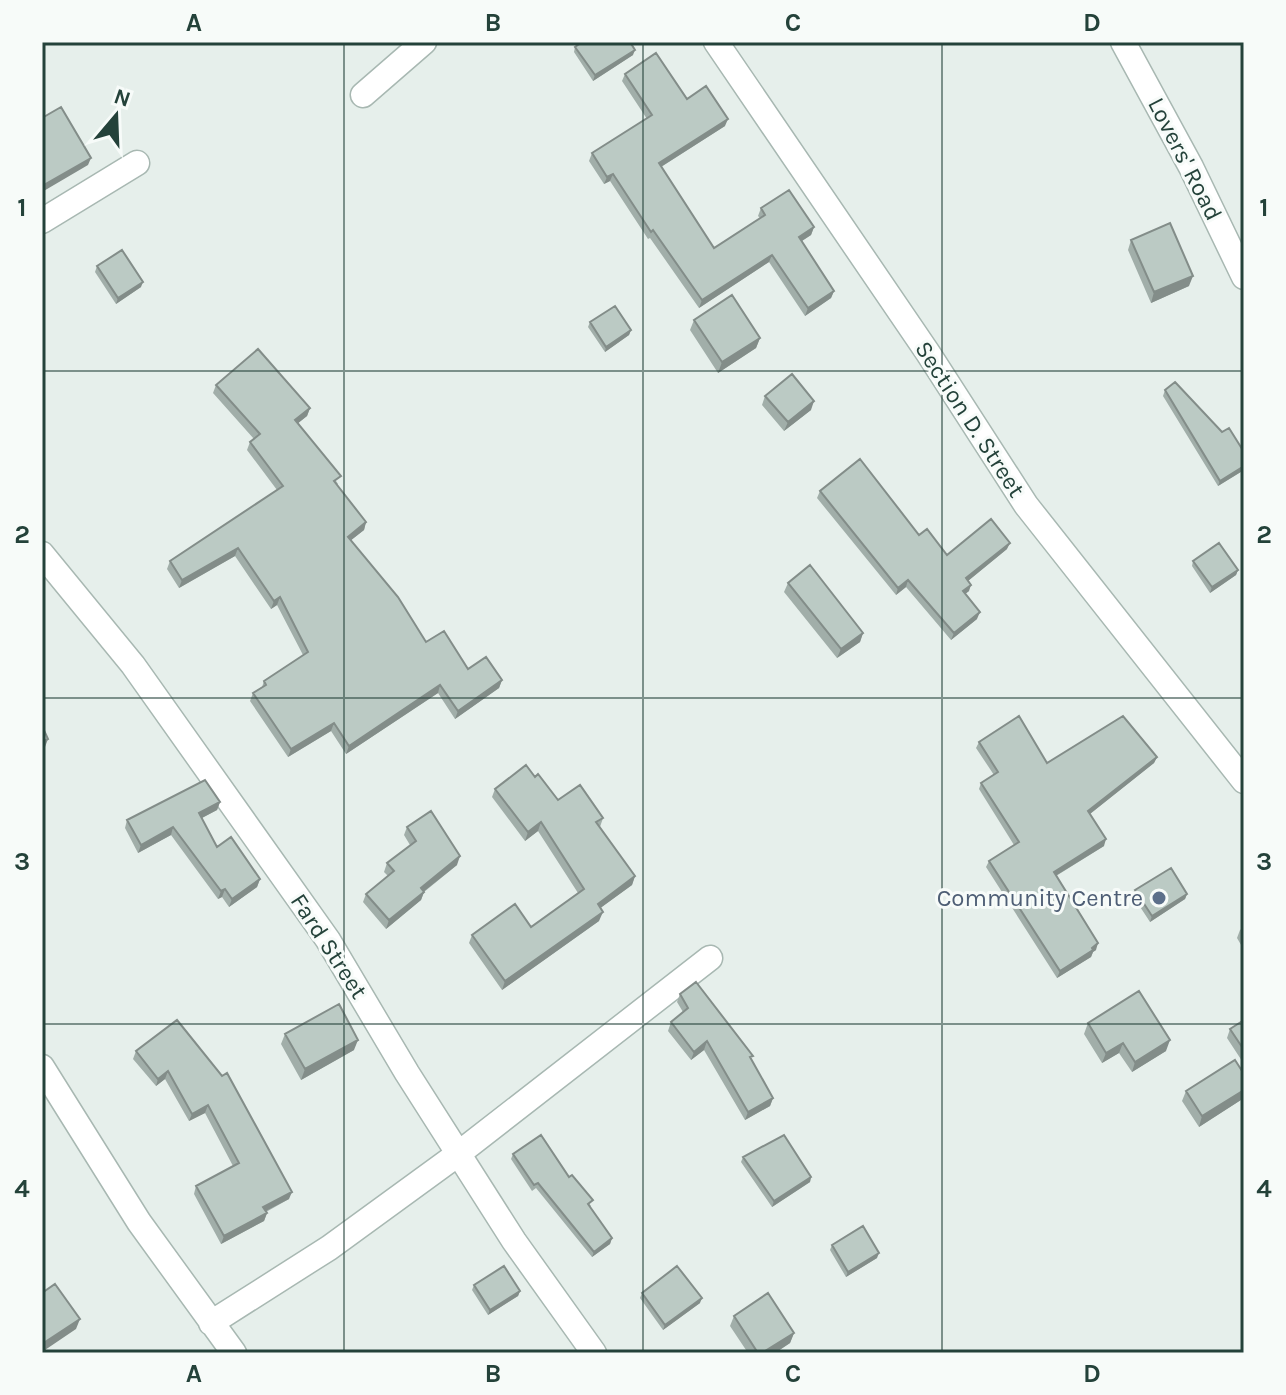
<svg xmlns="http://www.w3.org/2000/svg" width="1286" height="1395" font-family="Karla,sans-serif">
<rect width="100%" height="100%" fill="#e6efeb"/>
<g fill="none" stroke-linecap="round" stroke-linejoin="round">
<defs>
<path id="minor" d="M 716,42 L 928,353 L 1026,505 L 1244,781
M 1123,42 L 1191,167 L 1244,277
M 363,95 L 424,42
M 42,221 L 137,163
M 42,554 L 133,665 L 328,940 L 407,1073 L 514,1241 L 594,1353
M 42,1067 L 139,1222 L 234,1353
M 211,1323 L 329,1248 L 458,1154 L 710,958"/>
</defs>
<use href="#minor" stroke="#a8b8b2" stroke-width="27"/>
<use href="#minor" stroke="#fff" stroke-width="24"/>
</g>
<path fill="#a1aea9" d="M 575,47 L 633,55 L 593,81 L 574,52 Z
M 625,74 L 687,99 L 725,126 L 661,167 L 714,248 L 760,218 L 758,216 L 761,208 L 814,227 L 811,235 L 802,241 L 834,291 L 831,298 L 805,316 L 769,262 L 699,308 L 650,238 L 648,239 L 610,181 L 604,184 L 589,161 L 592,153 L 647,119 L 622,81 Z
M 1131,240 L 1189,286 L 1151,303 L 1128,250 Z
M 97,266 L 141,287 L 116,304 L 95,272 Z
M 694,320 L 760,338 L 756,348 L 718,373 L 690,330 Z
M 590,322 L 631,330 L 629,335 L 605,352 L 588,327 Z
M 216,385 L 310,408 L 307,416 L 298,423 L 338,484 L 337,485 L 366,522 L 364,530 L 351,540 L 426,642 L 468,669 L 502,680 L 499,688 L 455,719 L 438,693 L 346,754 L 331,731 L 288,757 L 250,701 L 253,693 L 262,687 L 264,681 L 303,655 L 277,605 L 271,609 L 235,556 L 179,588 L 167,569 L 170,561 L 277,490 L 247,450 L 250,442 L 254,439 L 213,393 Z
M 1165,390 L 1222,432 L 1244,452 L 1244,470 L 1218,486 L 1163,396 Z
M 765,396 L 811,410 L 784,431 L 762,405 Z
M 820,491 L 919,535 L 947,555 L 1007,549 L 968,581 L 969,591 L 965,594 L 977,619 L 951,640 L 906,587 L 896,595 L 817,498 Z
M 1193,561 L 1238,570 L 1236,575 L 1210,593 L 1192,566 Z
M 788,583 L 863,633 L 860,642 L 837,658 L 784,592 Z
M 979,742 L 1047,763 L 1157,757 L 1154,763 L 1090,814 L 1104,846 L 1056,876 L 1096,950 L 1093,952 L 1091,957 L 1057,978 L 986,867 L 989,861 L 1014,845 L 979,789 L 981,783 L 994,775 L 976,748 Z
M 535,777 L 558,800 L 603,818 L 600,827 L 635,876 L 632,885 L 600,908 L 599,921 L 502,990 L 469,943 L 472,935 L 531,927 L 578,893 L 538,831 L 525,841 L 492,797 L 495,789 Z
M 220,802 L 217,810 L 202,818 L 217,847 L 260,879 L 257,887 L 229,907 L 222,897 L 218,899 L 171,835 L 138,853 L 125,828 L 127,820 Z
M 407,827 L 457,865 L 424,892 L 421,900 L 386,929 L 363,902 L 366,894 L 388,876 L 384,872 L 387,863 L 410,845 L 404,835 Z
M 1135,890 L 1187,894 L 1185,899 L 1150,922 L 1133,896 Z
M 1244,927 L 1244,950 L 1237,938 L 1240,930 Z
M 680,994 L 751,1060 L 773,1098 L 770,1106 L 745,1120 L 704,1050 L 691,1060 L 668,1031 L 671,1022 L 683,1012 L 677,1002 Z
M 177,1020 L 289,1199 L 266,1212 L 267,1213 L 264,1221 L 221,1244 L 194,1194 L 196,1186 L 233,1166 L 205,1113 L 189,1121 L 165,1079 L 156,1086 L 133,1059 L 136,1051 Z
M 1244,1020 L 1244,1064 L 1227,1038 L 1230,1029 Z
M 1088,1023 L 1166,1051 L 1132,1072 L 1119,1053 L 1102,1063 L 1084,1034 Z
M 285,1034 L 354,1050 L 301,1080 L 281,1044 Z
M 1244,1074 L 1244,1098 L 1199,1127 L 1182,1101 L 1186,1091 Z
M 513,1154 L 569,1177 L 591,1206 L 590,1207 L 612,1238 L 610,1244 L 592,1257 L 536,1188 L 532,1191 L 511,1159 Z
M 743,1157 L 811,1177 L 810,1182 L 772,1207 L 741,1162 Z
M 832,1245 L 877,1258 L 846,1277 L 830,1250 Z
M 474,1285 L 520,1291 L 518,1296 L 488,1315 L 472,1290 Z
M 642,1293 L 700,1303 L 663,1330 L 640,1298 Z
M 734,1316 L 794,1333 L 790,1343 L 775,1353 L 748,1353 L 730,1326 Z"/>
<path fill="#838d89" d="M 635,50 L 633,55 L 593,81 L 595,75 Z
M 728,119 L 725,126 L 656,170 L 659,163 Z
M 91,158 L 88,165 L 42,192 L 42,186 Z
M 613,174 L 610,181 L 604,184 L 607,177 Z
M 814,227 L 811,235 L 797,244 L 799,237 Z
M 772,255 L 769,262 L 699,308 L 702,300 Z
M 1193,276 L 1189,286 L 1151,303 L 1154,292 Z
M 143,282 L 141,287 L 116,304 L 118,298 Z
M 834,291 L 831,298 L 805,316 L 808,308 Z
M 631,330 L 629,335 L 605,352 L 606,347 Z
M 760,338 L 756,348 L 718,373 L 722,362 Z
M 814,401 L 811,410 L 784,431 L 788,422 Z
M 310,408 L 307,416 L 292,428 L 295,420 Z
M 1244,466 L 1244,470 L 1218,486 L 1220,481 Z
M 366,522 L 364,530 L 345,545 L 348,537 Z
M 1010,543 L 1007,549 L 963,585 L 966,578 Z
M 238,548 L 235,556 L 179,588 L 182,580 Z
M 1238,570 L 1236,575 L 1210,593 L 1212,587 Z
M 908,580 L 906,587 L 896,595 L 898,588 Z
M 971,585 L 969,591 L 960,598 L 963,591 Z
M 280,597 L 277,605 L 271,609 L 274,601 Z
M 980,612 L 977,619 L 951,640 L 954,633 Z
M 863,633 L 860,642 L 837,658 L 841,649 Z
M 502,680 L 499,688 L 455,719 L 458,711 Z
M 440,685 L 438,693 L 346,754 L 349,746 Z
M 334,723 L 331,731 L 288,757 L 291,749 Z
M 48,739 L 45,747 L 42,749 L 42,742 Z
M 1157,757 L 1154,763 L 1086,817 L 1088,811 Z
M 220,802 L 217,810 L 196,821 L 199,813 Z
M 541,822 L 538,831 L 525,841 L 528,832 Z
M 173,827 L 171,835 L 138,853 L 141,845 Z
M 1106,839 L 1104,846 L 1052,878 L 1054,872 Z
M 460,856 L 457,865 L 418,896 L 421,888 Z
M 635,876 L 632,885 L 595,912 L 598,904 Z
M 260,879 L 257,887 L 229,907 L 232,899 Z
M 225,889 L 222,897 L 218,899 L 221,891 Z
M 424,892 L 421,900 L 386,929 L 389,920 Z
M 1187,894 L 1185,899 L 1150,922 L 1152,916 Z
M 603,912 L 599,921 L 502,990 L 505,981 Z
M 1098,943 L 1096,950 L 1093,952 L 1091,957 L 1057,978 L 1060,971 Z
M 358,1040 L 354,1050 L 301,1080 L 305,1069 Z
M 1170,1040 L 1166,1051 L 1132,1072 L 1135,1062 Z
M 707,1041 L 704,1050 L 691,1060 L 694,1052 Z
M 1123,1043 L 1119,1053 L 1102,1063 L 1106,1053 Z
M 168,1071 L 165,1079 L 156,1086 L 158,1079 Z
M 1244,1090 L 1244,1098 L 1199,1127 L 1202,1116 Z
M 773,1098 L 770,1106 L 745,1120 L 748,1112 Z
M 208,1105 L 205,1113 L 189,1121 L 192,1114 Z
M 811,1177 L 810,1182 L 772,1207 L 774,1201 Z
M 292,1192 L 289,1199 L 260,1214 L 263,1207 Z
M 267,1213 L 264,1221 L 221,1244 L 224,1236 Z
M 612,1238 L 610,1244 L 592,1257 L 594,1252 Z
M 879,1253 L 877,1258 L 846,1277 L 848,1272 Z
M 520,1291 L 518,1296 L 488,1315 L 490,1310 Z
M 702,1298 L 700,1303 L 663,1330 L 665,1325 Z
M 80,1319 L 76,1329 L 42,1352 L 42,1344 Z
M 794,1333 L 790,1343 L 775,1353 L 762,1353 Z"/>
<path fill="#bbcac4" stroke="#838d89" stroke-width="2" d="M 582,42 L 630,42 L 635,50 L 595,75 L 575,47 Z
M 656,53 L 687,99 L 706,86 L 728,119 L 659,163 L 714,248 L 765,215 L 761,208 L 789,190 L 814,227 L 799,237 L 834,291 L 808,308 L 772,255 L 702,300 L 653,230 L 651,232 L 613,174 L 607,177 L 592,153 L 652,115 L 625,74 Z
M 61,107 L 91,158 L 42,186 L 42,118 Z
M 1170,223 L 1193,276 L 1154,292 L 1131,240 Z
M 122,250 L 143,282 L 118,298 L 97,266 Z
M 732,295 L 760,338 L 722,362 L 694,320 Z
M 615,306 L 631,330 L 606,347 L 590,322 Z
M 258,349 L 310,408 L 295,420 L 341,476 L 334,481 L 366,522 L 348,537 L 398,597 L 426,642 L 444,631 L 468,669 L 486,657 L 502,680 L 458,711 L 440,685 L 349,746 L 334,723 L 291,749 L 253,693 L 266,685 L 264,681 L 308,652 L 280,597 L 274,601 L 238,548 L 182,580 L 170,561 L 283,486 L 250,442 L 260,434 L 216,385 Z
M 792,374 L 814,401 L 788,422 L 765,396 Z
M 1175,382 L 1222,432 L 1229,428 L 1244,452 L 1244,466 L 1220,481 L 1165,390 Z
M 860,459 L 919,535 L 927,529 L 947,555 L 991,519 L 1010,543 L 966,578 L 971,585 L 963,591 L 980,612 L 954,633 L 908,580 L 898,588 L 820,491 Z
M 1219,543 L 1238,570 L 1212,587 L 1193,561 Z
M 810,565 L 863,633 L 841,649 L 788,583 Z
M 1019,716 L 1047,763 L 1123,716 L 1157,757 L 1088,811 L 1106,839 L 1054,872 L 1098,943 L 1092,948 L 1093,950 L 1060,971 L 989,861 L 1019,842 L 981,783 L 998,772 L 979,742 Z
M 42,726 L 48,739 L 42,742 Z
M 526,765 L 535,777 L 538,774 L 558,800 L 580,785 L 603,818 L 596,822 L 635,876 L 598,904 L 603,912 L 505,981 L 472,935 L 515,904 L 531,927 L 584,889 L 541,822 L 528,832 L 495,789 Z
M 205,780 L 220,802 L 199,813 L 217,847 L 231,837 L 260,879 L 232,899 L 225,889 L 221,891 L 173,827 L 141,845 L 127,820 Z
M 431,811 L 460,856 L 421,888 L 424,892 L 389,920 L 366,894 L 394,871 L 387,863 L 416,841 L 407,827 Z
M 1171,868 L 1187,894 L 1152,916 L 1135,890 Z
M 696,982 L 753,1056 L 750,1057 L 773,1098 L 748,1112 L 707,1041 L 694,1052 L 671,1022 L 688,1008 L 680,994 Z
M 1139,991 L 1170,1040 L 1135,1062 L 1123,1043 L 1106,1053 L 1088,1023 Z
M 339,1004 L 358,1040 L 305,1069 L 285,1034 Z
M 177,1020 L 222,1076 L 227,1073 L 292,1192 L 263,1207 L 267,1213 L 224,1236 L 196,1186 L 239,1163 L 208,1105 L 192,1114 L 168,1071 L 158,1079 L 136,1051 Z
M 1244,1020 L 1244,1050 L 1230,1029 Z
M 1235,1060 L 1244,1074 L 1244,1090 L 1202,1116 L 1186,1091 Z
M 541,1135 L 569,1177 L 572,1175 L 593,1200 L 588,1204 L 612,1238 L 594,1252 L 538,1183 L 534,1185 L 513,1154 Z
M 784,1135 L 811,1177 L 774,1201 L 743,1157 Z
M 863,1226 L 879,1253 L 848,1272 L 832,1245 Z
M 504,1266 L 520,1291 L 490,1310 L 474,1285 Z
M 677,1266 L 702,1298 L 665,1325 L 642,1293 Z
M 55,1284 L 80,1319 L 42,1344 L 42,1293 Z
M 768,1293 L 794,1333 L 762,1353 L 758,1353 L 734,1316 Z"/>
<path fill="none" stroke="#24423a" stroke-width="2" stroke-opacity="0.55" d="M 344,42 L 344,1353M 643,42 L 643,1353M 942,42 L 942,1353M 42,371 L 1244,371M 42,698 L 1244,698M 42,1024 L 1244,1024"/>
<circle fill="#5c6f8a" stroke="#f7fbf9" stroke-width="3" cx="1159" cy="898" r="8"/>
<g text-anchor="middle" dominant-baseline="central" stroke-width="6" stroke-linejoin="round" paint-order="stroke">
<g font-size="24" fill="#24423a" stroke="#f7fbf9">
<text transform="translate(1185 159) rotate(63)">Lovers' Road</text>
<text transform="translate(970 419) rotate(57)">Section D. Street</text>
<text transform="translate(329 946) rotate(57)">Fard Street</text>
</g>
<g font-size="24" fill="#4e5e75" stroke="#f7fbf9" text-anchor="end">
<text x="1143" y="898">Community Centre</text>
</g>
</g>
<rect width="1286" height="1395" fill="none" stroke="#f7fbf9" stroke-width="88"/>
<g transform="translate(116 116) rotate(19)" stroke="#f7fbf9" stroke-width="6" paint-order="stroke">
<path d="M0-6L14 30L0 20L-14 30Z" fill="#24423a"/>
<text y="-12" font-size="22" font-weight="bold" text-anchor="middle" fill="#24423a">N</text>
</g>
<rect x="44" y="44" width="1198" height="1307" fill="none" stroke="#24423a" stroke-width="3"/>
<g font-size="26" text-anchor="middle" font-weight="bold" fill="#24423a">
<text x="194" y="31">A</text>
<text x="493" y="31">B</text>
<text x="793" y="31">C</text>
<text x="1092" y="31">D</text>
<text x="22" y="216">1</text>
<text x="1264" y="216">1</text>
<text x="22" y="543">2</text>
<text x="1264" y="543">2</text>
<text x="22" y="870">3</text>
<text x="1264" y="870">3</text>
<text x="22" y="1197">4</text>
<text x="1264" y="1197">4</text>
<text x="194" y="1382">A</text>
<text x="493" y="1382">B</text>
<text x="793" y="1382">C</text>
<text x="1092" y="1382">D</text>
</g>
</svg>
